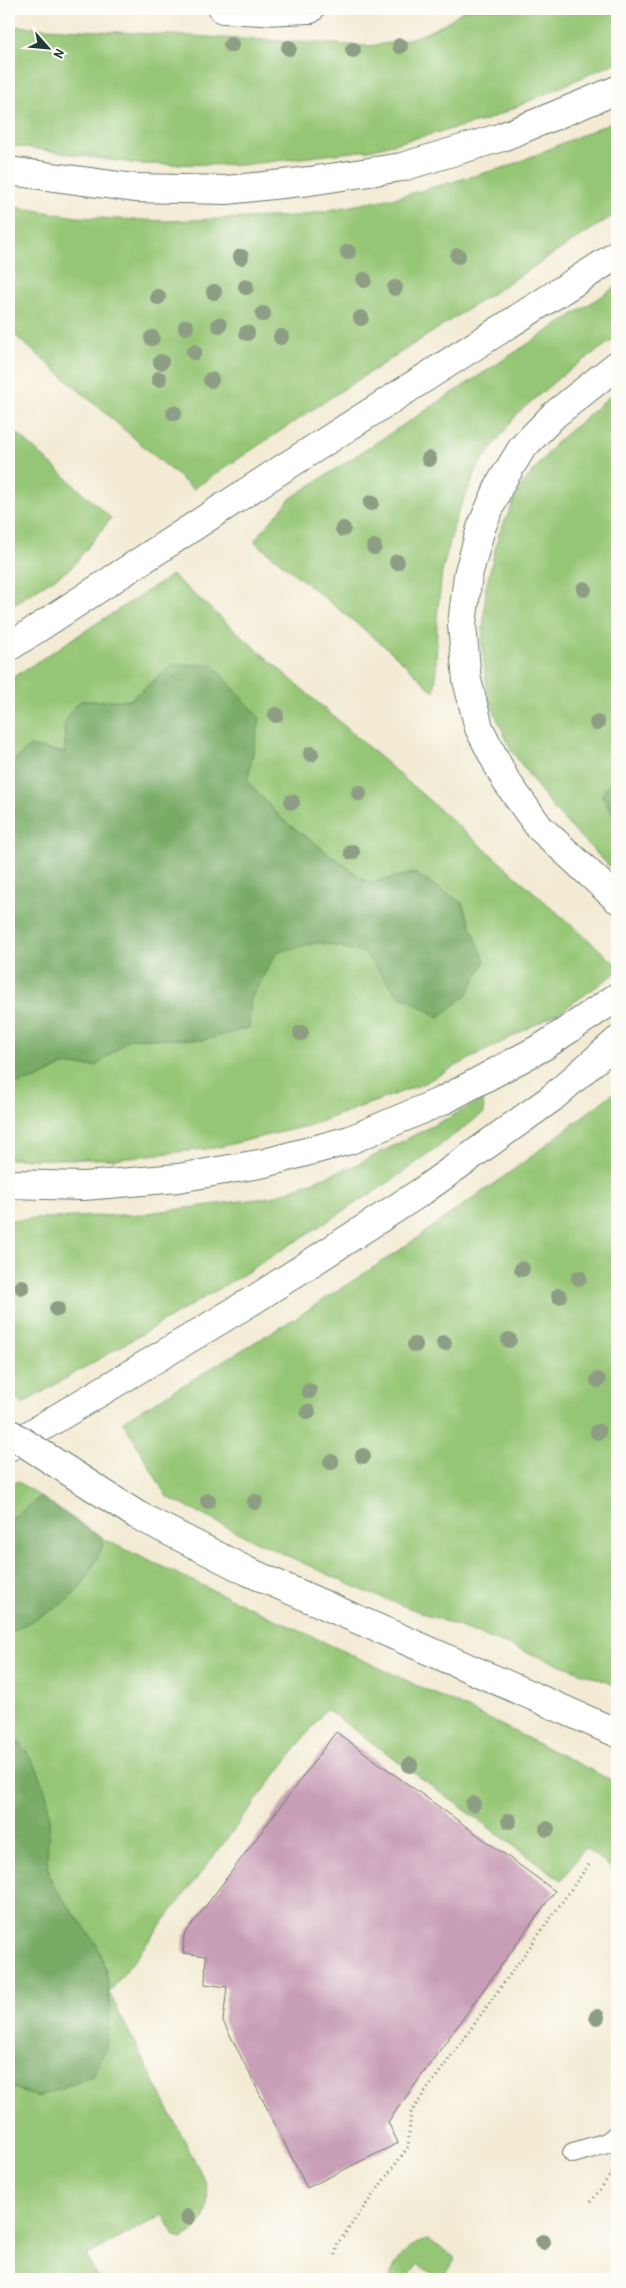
<svg xmlns="http://www.w3.org/2000/svg" width="626" height="2288" font-family="'Patrick Hand',sans-serif">
<rect width="100%" height="100%" fill="#fdfcf7"/>
<filter id="ink" filterUnits="userSpaceOnUse"><feTurbulence type="fractalNoise" baseFrequency=".02" numOctaves="2"/><feDisplacementMap in="SourceGraphic" scale="10" xChannelSelector="R" yChannelSelector="G"/><feConvolveMatrix kernelMatrix="1 2 1 2 8 2 1 2 1" color-interpolation-filters="sRGB"/></filter>
<filter id="wash" filterUnits="userSpaceOnUse"><feTurbulence type="fractalNoise" baseFrequency=".0096" numOctaves="4" result="noise"/><feDisplacementMap in="SourceGraphic" scale="20" xChannelSelector="R" yChannelSelector="G"/><feGaussianBlur stdDeviation="1.12" result="paint"/><feColorMatrix in="noise" values="0 0 0 0 0 0 0 0 0 0 0 0 0 0 0 0 0 1.4 0 .05"/><feComposite in="paint" operator="in"/></filter>
<g filter="url(#wash)">
<rect width="100%" height="100%" fill="#f3ebd4"/>
<path fill="#95c675" stroke="#5a8254" d="M 465,9 L 617,9 L 617,62 L 487,120 L 369,150 L 242,165 L 138,164 L 9,145 L 9,26 L 370,46 C 412,40 431,35 465,9 Z
M 617,120 L 617,213 L 330,398 L 193,489 L 9,330 L 9,206 L 77,217 L 165,221 L 297,216 L 398,197 L 509,166 Z
M 617,286 L 617,337 L 561,376 L 518,413 L 478,466 L 456,518 L 442,572 L 437,617 L 436,677 L 434,692 L 393,653 L 254,541 L 291,498 Z
M 617,390 L 617,771 L 602,795 L 613,814 L 617,818 L 617,874 L 555,811 L 511,750 L 488,697 L 482,645 L 486,587 L 499,534 L 521,486 L 557,442 Z
M 9,426 L 111,518 L 71,568 L 9,607 Z
M 172,575 L 617,965 L 617,972 L 563,1010 L 420,1085 L 311,1125 L 215,1148 L 114,1159 L 9,1159 L 9,1086 L 36,1079 L 64,1065 L 96,1066 L 130,1038 L 203,1040 L 251,998 L 276,952 L 319,942 L 365,953 L 396,993 L 415,873 L 369,883 L 283,820 L 247,781 L 260,718 L 174,664 L 130,700 L 80,701 L 64,724 L 65,753 L 30,746 L 9,766 L 9,680 Z
M 617,1090 L 617,1686 L 364,1591 L 251,1539 L 167,1497 L 123,1421 L 297,1317 L 397,1252 L 520,1165 Z
M 483,1100 L 484,1113 L 391,1181 L 241,1276 L 22,1404 L 9,1394 L 9,1220 L 140,1214 L 272,1197 L 358,1164 Z
M 17,1481 L 41,1497 L 9,1521 L 9,1486 Z
M 105,1540 L 487,1718 L 617,1783 L 617,1872 L 585,1848 L 561,1880 L 326,1709 L 109,1993 L 206,2183 C 210,2209 206,2225 182,2239 L 174,2236 L 164,2214 L 86,2256 L 97,2276 L 95,2279 L 9,2279 L 9,2086 L 38,2097 L 107,2042 L 109,1993 L 106,1970 L 96,1944 L 51,1881 L 46,1852 L 49,1816 L 25,1747 L 9,1733 L 9,1632 C 24,1625 65,1605 75,1593 C 88,1578 97,1559 105,1540 Z
M 429,2240 L 454,2257 L 455,2260 L 442,2279 L 439,2279 L 418,2264 L 407,2279 L 392,2279 L 390,2276 C 398,2257 409,2243 429,2240 Z"/>
<path fill="#78ab66" stroke="#4c744d" d="M 174,664 L 213,665 L 260,718 L 247,781 L 283,820 L 368,883 L 415,873 L 462,903 L 485,961 L 467,995 L 439,1017 L 396,993 L 365,953 L 319,942 L 277,952 L 251,998 L 249,1028 L 203,1040 L 130,1038 L 96,1066 L 64,1065 L 36,1079 L 9,1086 L 9,766 L 30,746 L 65,753 C 65,728 62,719 80,701 L 130,700 Z
M 616,771 L 617,771 L 617,818 L 613,814 L 602,795 Z
M 41,1497 L 105,1540 C 97,1559 88,1578 75,1593 C 65,1605 24,1625 9,1632 L 9,1521 Z
M 9,1733 C 33,1755 48,1783 49,1816 C 51,1838 43,1856 51,1880 C 57,1896 84,1925 95,1942 C 109,1965 113,2015 107,2042 C 105,2054 97,2066 92,2077 L 37,2097 L 9,2086 Z"/>
<g id="blocks">
<path fill="#c89db6" d="M 336,1732 L 555,1891 L 388,2122 L 398,2143 L 307,2188 L 223,2021 L 227,1987 L 205,1984 L 206,1956 L 183,1953 L 184,1935 Z"/>
</g>
</g>
<g filter="url(#ink)">
<use href="#blocks" fill-opacity="0" stroke="#697a6c" stroke-width="1"/>
<g fill="none" stroke-linecap="round" stroke-linejoin="round">
<defs>
<path id="service" d="M 573,2153 L 607,2143 L 617,2135"/>
<path id="minor" d="M 223,9 L 262,11 L 310,9"/>
<path id="motorway" d="M 9,171 L 135,188 L 227,190 L 310,181 L 402,167 L 502,137 L 617,90
M 617,365 L 554,415 L 522,448 L 500,484 L 481,528 L 468,575 L 462,625 L 467,680 L 479,728 L 506,781 L 539,827 L 617,899
M 9,647 L 268,478 L 617,255
M 9,1184 L 84,1186 L 178,1178 L 265,1163 L 350,1140 L 442,1101 L 544,1046 L 617,997
M 9,1447 L 255,1299 L 421,1192 L 552,1098 L 617,1041
M 137,1515 L 247,1571 L 617,1733"/>
</defs>
<use href="#service" stroke="#697a6c" stroke-width="22"/>
<use href="#minor" stroke="#697a6c" stroke-width="30"/>
<use href="#motorway" stroke="#697a6c" stroke-width="30"/>
<path stroke="#697a6c" stroke-width="3" stroke-dasharray="1 4" stroke-linecap="butt" d="M 591,2202 L 614,2170
M 335,2255 L 338,2243 L 408,2147 L 411,2112 L 590,1863"/>
<use href="#service" stroke="#fff" stroke-width="20"/>
<use href="#minor" stroke="#fff" stroke-width="28"/>
<use href="#motorway" stroke="#fff" stroke-width="28"/>
<defs>
<path id="motorway-bridge" d="M 9,1433 L 137,1515"/>
</defs>
<use href="#motorway-bridge" stroke="#697a6c" stroke-width="30" stroke-linecap="butt"/>
<use href="#motorway-bridge" stroke="#fff" stroke-width="28"/>
</g>
<g fill="#8e9e85">
<circle cx="231" cy="45" r="8"/>
<circle cx="400" cy="46" r="8"/>
<circle cx="289" cy="48" r="8"/>
<circle cx="353" cy="50" r="8"/>
<circle cx="348" cy="252" r="8"/>
<circle cx="458" cy="256" r="8"/>
<circle cx="241" cy="257" r="8"/>
<circle cx="364" cy="280" r="8"/>
<circle cx="246" cy="287" r="8"/>
<circle cx="395" cy="288" r="8"/>
<circle cx="214" cy="292" r="8"/>
<circle cx="158" cy="297" r="8"/>
<circle cx="263" cy="314" r="8"/>
<circle cx="361" cy="318" r="8"/>
<circle cx="219" cy="325" r="8"/>
<circle cx="186" cy="327" r="8"/>
<circle cx="247" cy="333" r="8"/>
<circle cx="281" cy="337" r="8"/>
<circle cx="152" cy="338" r="8"/>
<circle cx="194" cy="352" r="8"/>
<circle cx="161" cy="362" r="8"/>
<circle cx="159" cy="379" r="8"/>
<circle cx="211" cy="380" r="8"/>
<circle cx="174" cy="413" r="8"/>
<circle cx="429" cy="459" r="8"/>
<circle cx="371" cy="503" r="8"/>
<circle cx="343" cy="529" r="8"/>
<circle cx="374" cy="547" r="8"/>
<circle cx="397" cy="562" r="8"/>
<circle cx="584" cy="589" r="8"/>
<circle cx="276" cy="715" r="8"/>
<circle cx="597" cy="723" r="8"/>
<circle cx="311" cy="754" r="8"/>
<circle cx="359" cy="793" r="8"/>
<circle cx="292" cy="802" r="8"/>
<circle cx="352" cy="852" r="8"/>
<circle cx="301" cy="1033" r="8"/>
<circle cx="522" cy="1269" r="8"/>
<circle cx="579" cy="1278" r="8"/>
<circle cx="22" cy="1287" r="8"/>
<circle cx="559" cy="1296" r="8"/>
<circle cx="57" cy="1309" r="8"/>
<circle cx="509" cy="1340" r="8"/>
<circle cx="444" cy="1343" r="8"/>
<circle cx="415" cy="1345" r="8"/>
<circle cx="598" cy="1380" r="8"/>
<circle cx="309" cy="1391" r="8"/>
<circle cx="308" cy="1412" r="8"/>
<circle cx="598" cy="1432" r="8"/>
<circle cx="363" cy="1456" r="8"/>
<circle cx="331" cy="1462" r="8"/>
<circle cx="208" cy="1501" r="8"/>
<circle cx="255" cy="1502" r="8"/>
<circle cx="410" cy="1765" r="8"/>
<circle cx="473" cy="1804" r="8"/>
<circle cx="509" cy="1821" r="8"/>
<circle cx="547" cy="1829" r="8"/>
<circle cx="597" cy="2017" r="8"/>
<circle cx="188" cy="2217" r="8"/>
<circle cx="543" cy="2242" r="8"/>
</g>
</g>
<rect width="626" height="2288" fill="none" stroke="#fdfcf7" stroke-width="30"/>
<g transform="translate(48 48) rotate(117)" stroke="#fdfcf7" stroke-width="4" paint-order="stroke">
<path d="M0-4L9 19L0 12L-9 19Z" fill="#1f3d34"/>
<text y="-8" font-size="14" font-weight="bold" text-anchor="middle" fill="#1f3d34">N</text>
</g>
</svg>
